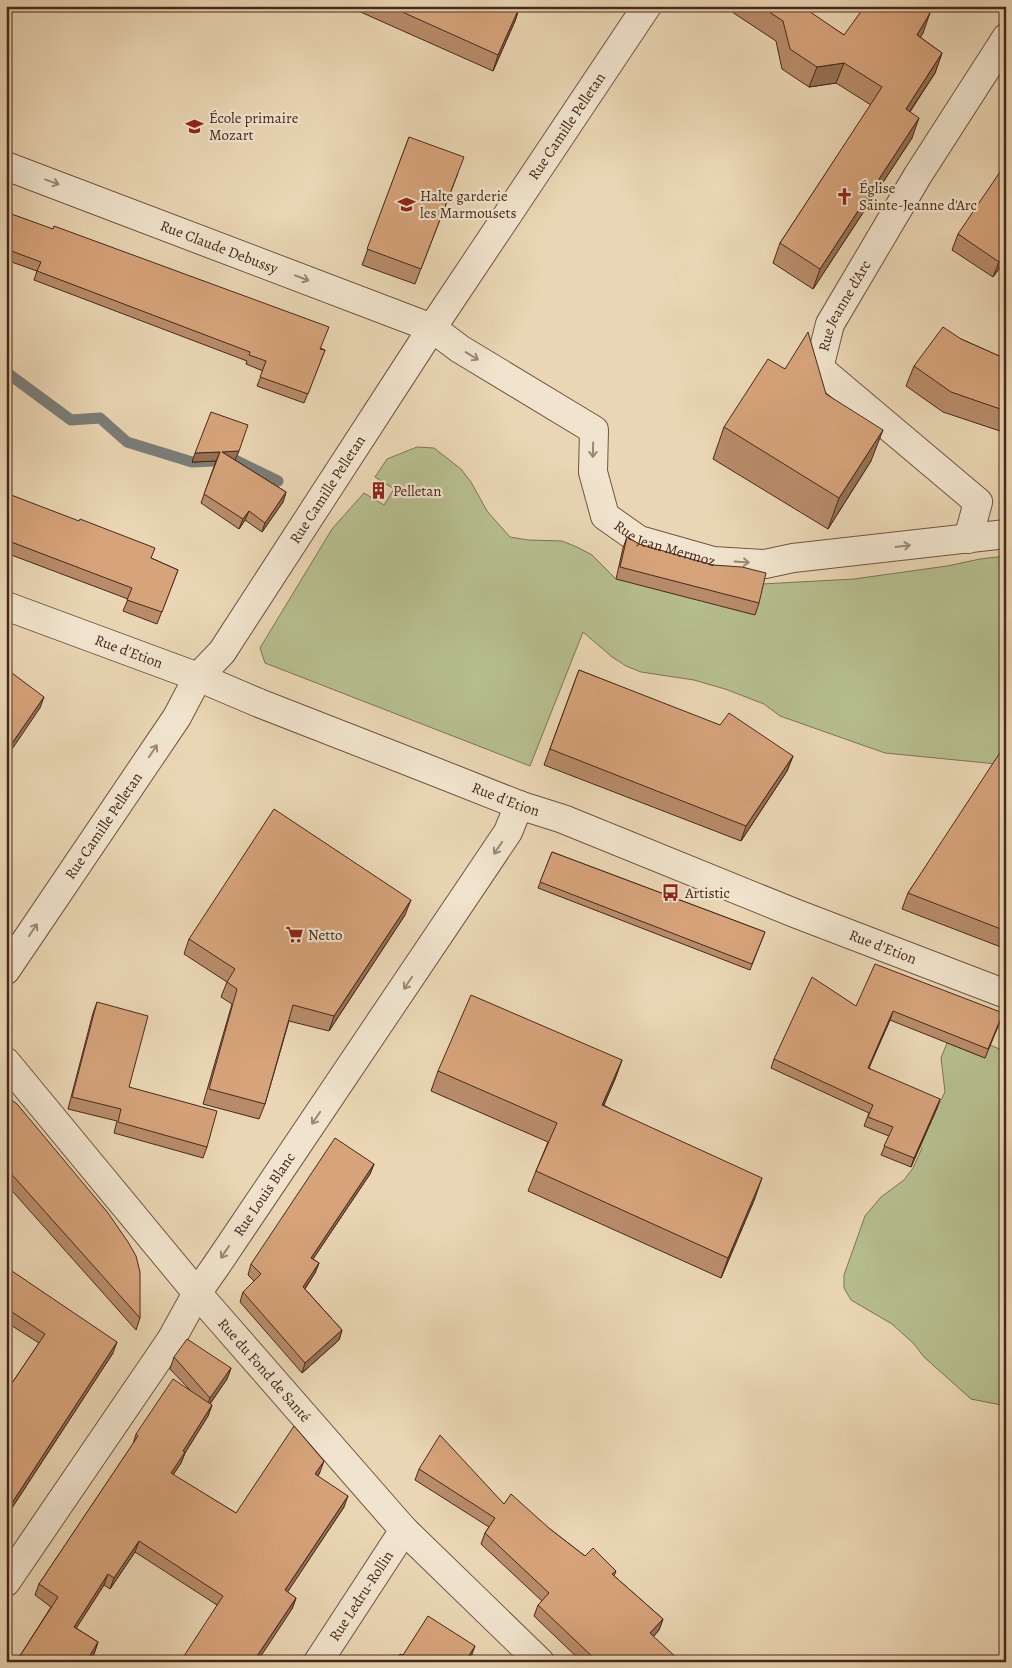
<svg xmlns="http://www.w3.org/2000/svg" width="1012" height="1668" font-family="Alegreya,serif">
<rect width="100%" height="100%" fill="#ead6b4"/>
<filter id="stains"><feTurbulence type="fractalNoise" baseFrequency=".004" numOctaves="4"/><feColorMatrix values="0 0 0 0 .2 0 0 0 0 .09 0 0 0 0 .02 0 0 0 .5 -.17"/></filter>
<radialGradient id="worn" r=".72"><stop offset=".6" stop-color="#630" stop-opacity="0"/><stop offset="1" stop-color="#630" stop-opacity=".3"/></radialGradient>
<path fill="#b6be8e" stroke="#7f7354" d="M 417,447 L 434,448 L 461,469 L 471,482 L 487,511 L 510,537 L 528,540 L 562,541 L 577,547 L 592,555 L 616,579 L 762,584 L 854,579 L 947,566 L 980,559 L 1006,556 L 1006,769 L 997,764 L 885,753 L 780,716 L 764,704 L 725,689 L 694,680 L 641,672 L 626,666 L 612,657 L 583,632 L 530,766 L 265,663 L 260,648 L 332,529 L 364,493 L 384,505 L 394,489 L 375,477 L 387,459 Z
M 947,1043 L 985,1058 L 990,1045 L 1006,1052 L 1006,1406 L 971,1399 L 924,1357 L 914,1344 L 892,1324 L 851,1300 L 844,1288 L 844,1275 L 865,1216 L 881,1197 L 904,1180 L 913,1168 L 922,1148 L 920,1146 L 937,1108 L 945,1092 L 941,1058 Z"/>
<g fill="none" stroke-linecap="round" stroke-linejoin="round">
<path stroke="#7b7d79" stroke-width="11" d="M 6,372 L 71,420 L 100,418 L 127,442 L 192,462 L 235,460 L 278,481"/>
<defs>
<g id="minor">
<path id="s1" d="M 6,166 L 432,328 L 460,349 L 594,430 L 593,472 L 605,516 L 639,540 L 713,561 L 765,564 L 793,558 L 1006,534"/>
<path id="s2" d="M 968,539 L 978,502 L 819,368 L 830,324 L 918,175 L 1006,38"/>
<path id="s3" d="M 6,606 L 198,677 L 259,703 L 428,769 L 519,805 L 563,819 L 797,914 L 1006,994"/>
<path id="s4" d="M 6,970 L 177,717 L 198,677 L 222,652 L 432,328 L 647,6"/>
<path id="s5" d="M 6,1062 L 197,1293 L 404,1530 L 540,1662"/>
<path id="s6" d="M 6,1582 L 171,1340 L 197,1293 L 216,1266 L 508,832 L 519,805"/>
<path id="s7" d="M 318,1662 L 404,1530"/>
</g>
</defs>
<use href="#minor" stroke="#705441" stroke-width="30"/>
<use href="#minor" stroke="#f1e4ce" stroke-width="28"/>
</g>
<path fill="#b88c6a" stroke="#48281b" d="M 347,6 L 520,6 L 515,21 L 493,71 Z
M 723,6 L 809,6 L 806,10 L 844,35 L 928,11 L 923,33 L 920,37 L 942,53 L 935,73 L 910,112 L 912,138 L 813,289 L 773,263 L 780,243 L 871,105 L 836,83 L 809,87 L 782,69 L 776,41 Z
M 409,137 L 458,173 L 415,284 L 362,265 Z
M 6,212 L 325,350 L 304,403 L 257,386 L 263,371 L 246,364 L 247,361 L 34,280 L 37,271 L 6,260 Z
M 958,234 L 1006,259 L 993,277 L 952,250 Z
M 961,339 L 1006,359 L 1006,433 L 943,412 L 906,386 L 914,366 Z
M 785,369 L 826,394 L 871,461 L 828,529 L 713,459 L 724,427 Z
M 235,460 L 286,492 L 283,502 L 262,532 L 245,520 L 239,529 L 201,503 L 216,461 L 192,462 Z
M 6,493 L 178,570 L 157,624 L 123,611 L 128,599 L 6,553 Z
M 627,537 L 639,544 L 759,603 L 755,615 L 616,579 L 623,548 Z
M 579,670 L 793,756 L 787,771 L 741,841 L 544,765 Z
M 1006,749 L 1006,949 L 902,909 L 908,893 Z
M 552,852 L 765,932 L 750,970 L 538,888 Z
M 405,915 L 329,1031 L 289,1021 L 265,1104 L 259,1119 L 203,1104 L 232,1004 L 221,997 L 227,982 L 184,954 L 189,939 Z
M 97,1002 L 129,1087 L 207,1147 L 203,1158 L 114,1133 L 117,1121 L 68,1109 L 93,1013 Z
M 856,1006 L 1000,1022 L 985,1058 L 890,1020 L 869,1068 L 937,1108 L 911,1167 L 881,1155 L 889,1136 L 864,1126 L 869,1113 L 771,1068 L 774,1059 Z
M 622,1060 L 615,1079 L 604,1105 L 755,1198 L 721,1278 L 528,1191 L 536,1171 L 548,1142 L 431,1091 L 438,1071 Z
M 6,1096 L 140,1318 L 136,1330 L 6,1184 Z
M 374,1164 L 370,1174 L 313,1259 L 319,1263 L 315,1273 L 305,1289 L 342,1330 L 339,1340 L 302,1373 L 240,1302 L 243,1292 L 254,1281 L 248,1275 L 251,1264 Z
M 6,1267 L 113,1353 L 6,1517 L 6,1392 L 39,1343 L 6,1322 Z
M 174,1357 L 231,1368 L 227,1379 L 210,1404 L 212,1405 L 208,1416 L 185,1453 L 181,1463 L 173,1475 L 236,1513 L 320,1472 L 318,1476 L 344,1507 L 287,1592 L 296,1598 L 292,1609 L 217,1605 L 135,1552 L 110,1589 L 104,1585 L 76,1628 L 98,1642 L 94,1654 L 89,1662 L 16,1662 L 51,1607 L 35,1595 L 39,1584 L 133,1444 L 136,1434 L 190,1390 L 170,1369 Z
M 419,1469 L 504,1504 L 550,1529 L 585,1556 L 616,1571 L 614,1576 L 663,1619 L 659,1630 L 653,1637 L 681,1662 L 582,1662 L 534,1616 L 538,1605 L 542,1601 L 481,1544 L 485,1533 L 489,1527 L 415,1480 Z"/>
<path fill="#967256" stroke="#48281b" d="M 520,6 L 515,21 L 493,71 L 498,55 Z
M 803,6 L 809,6 L 795,27 Z
M 925,6 L 931,6 L 917,28 L 924,8 Z
M 930,13 L 923,33 L 910,55 L 917,35 Z
M 942,53 L 935,73 L 898,129 L 906,109 Z
M 844,63 L 836,83 L 809,87 L 817,67 Z
M 919,118 L 912,138 L 813,289 L 820,269 Z
M 1006,251 L 1006,259 L 993,277 L 999,262 Z
M 883,430 L 871,461 L 828,529 L 839,498 Z
M 239,451 L 235,460 L 222,452 Z
M 220,452 L 216,461 L 192,462 L 195,453 Z
M 286,492 L 283,502 L 262,532 L 265,523 Z
M 249,511 L 245,520 L 239,529 L 243,519 Z
M 44,697 L 40,708 L 6,758 L 6,752 Z
M 793,756 L 787,771 L 741,841 L 746,826 Z
M 411,900 L 405,915 L 329,1031 L 334,1016 Z
M 893,1011 L 890,1020 L 865,1076 L 868,1068 Z
M 622,1060 L 615,1079 L 595,1124 L 602,1105 Z
M 940,1099 L 937,1108 L 911,1167 L 914,1158 Z
M 374,1164 L 370,1174 L 307,1268 L 311,1258 Z
M 762,1178 L 755,1198 L 721,1278 L 728,1258 Z
M 319,1263 L 315,1273 L 299,1297 L 303,1287 Z
M 342,1330 L 339,1340 L 302,1373 L 305,1363 Z
M 117,1342 L 113,1353 L 6,1517 L 6,1512 Z
M 231,1368 L 227,1379 L 206,1409 L 210,1398 Z
M 212,1405 L 208,1416 L 185,1453 L 181,1463 L 167,1484 L 171,1473 L 183,1451 Z
M 324,1461 L 320,1472 L 311,1485 L 315,1474 Z
M 348,1496 L 344,1507 L 281,1602 L 285,1590 Z
M 139,1541 L 135,1552 L 110,1589 L 114,1578 Z
M 108,1574 L 104,1585 L 70,1638 L 74,1627 Z
M 296,1598 L 292,1609 L 257,1662 L 253,1662 Z
M 663,1619 L 659,1630 L 646,1645 L 650,1633 Z
M 98,1642 L 94,1654 L 89,1662 L 86,1662 Z
M 475,1646 L 471,1657 L 468,1662 L 465,1662 Z"/>
<path fill="#d6a37b" stroke="#48281b" d="M 389,6 L 520,6 L 498,55 Z
M 760,6 L 803,6 L 803,7 L 844,35 L 865,6 L 925,6 L 924,8 L 930,13 L 917,35 L 942,53 L 906,109 L 919,118 L 820,269 L 780,243 L 882,87 L 844,63 L 817,67 L 790,49 L 783,21 Z
M 409,137 L 464,157 L 421,269 L 367,249 Z
M 1006,163 L 1006,251 L 999,262 L 958,234 Z
M 6,212 L 53,229 L 54,226 L 329,327 L 320,349 L 325,350 L 308,394 L 260,377 L 266,361 L 249,355 L 250,352 L 37,271 L 41,262 L 6,249 Z
M 6,320 L 9,320 L 6,327 Z
M 943,327 L 961,339 L 1006,359 L 1006,411 L 951,392 L 914,366 Z
M 808,332 L 826,394 L 883,430 L 839,498 L 724,427 L 768,359 L 785,369 Z
M 211,412 L 248,425 L 239,451 L 222,452 L 286,492 L 265,523 L 249,511 L 243,519 L 204,494 L 220,452 L 195,453 Z
M 6,493 L 79,521 L 80,519 L 155,548 L 151,558 L 178,570 L 162,612 L 127,600 L 132,588 L 6,540 Z
M 627,537 L 639,544 L 713,565 L 742,567 L 766,573 L 759,603 L 620,567 Z
M 8,670 L 44,697 L 6,752 L 6,672 Z
M 579,670 L 720,725 L 729,713 L 793,756 L 746,826 L 550,749 Z
M 1003,748 L 1006,749 L 1006,931 L 908,893 Z
M 274,809 L 411,900 L 334,1016 L 293,1005 L 265,1104 L 209,1089 L 237,989 L 227,982 L 235,969 L 189,939 Z
M 552,852 L 765,932 L 752,964 L 540,882 Z
M 875,964 L 1003,1013 L 988,1049 L 893,1011 L 868,1068 L 940,1099 L 914,1158 L 884,1146 L 893,1127 L 868,1117 L 873,1105 L 774,1059 L 812,977 L 856,1006 Z
M 471,995 L 622,1060 L 602,1105 L 762,1178 L 728,1258 L 536,1171 L 557,1123 L 438,1071 Z
M 97,1002 L 148,1016 L 129,1087 L 217,1111 L 207,1147 L 118,1122 L 121,1109 L 72,1097 Z
M 6,1096 L 17,1104 L 108,1213 L 128,1242 L 136,1256 L 140,1272 L 140,1318 L 6,1168 Z
M 335,1138 L 374,1164 L 311,1258 L 319,1263 L 303,1287 L 342,1330 L 305,1363 L 243,1292 L 261,1274 L 251,1264 Z
M 6,1267 L 117,1342 L 6,1512 L 6,1392 L 45,1334 L 6,1308 Z
M 187,1339 L 231,1368 L 210,1398 L 174,1357 Z
M 173,1379 L 212,1405 L 183,1451 L 185,1452 L 171,1473 L 236,1513 L 294,1426 L 324,1461 L 315,1474 L 348,1496 L 285,1590 L 296,1598 L 253,1662 L 180,1662 L 223,1596 L 139,1541 L 114,1578 L 108,1574 L 74,1627 L 98,1642 L 86,1662 L 16,1662 L 58,1597 L 39,1584 L 138,1436 L 136,1434 Z
M 440,1435 L 504,1504 L 511,1494 L 550,1529 L 585,1556 L 593,1548 L 616,1571 L 612,1574 L 663,1619 L 650,1633 L 681,1662 L 596,1662 L 597,1661 L 538,1605 L 549,1593 L 485,1533 L 495,1518 L 419,1469 Z
M 428,1616 L 475,1646 L 465,1662 L 395,1662 L 400,1654 L 403,1655 Z
M 6,1658 L 11,1662 L 6,1662 Z"/>
<defs><path id="oneway-shaft" d="M-6 0H5M1.5-3L5.5 0L1.5 3" fill="none" stroke-width="1.6" stroke-linecap="round" stroke-linejoin="round" transform="scale(1.25)"/></defs>
<g stroke="#9c8674">
<use href="#oneway-shaft" transform="translate(52 182) rotate(20)"/>
<use href="#oneway-shaft" transform="translate(302 278) rotate(21)"/>
<use href="#oneway-shaft" transform="translate(472 356) rotate(31)"/>
<use href="#oneway-shaft" transform="translate(593 450) rotate(91)"/>
<use href="#oneway-shaft" transform="translate(903 546) rotate(-7)"/>
<use href="#oneway-shaft" transform="translate(742 562) rotate(4)"/>
<use href="#oneway-shaft" transform="translate(153 751) rotate(-56)"/>
<use href="#oneway-shaft" transform="translate(498 848) rotate(124)"/>
<use href="#oneway-shaft" transform="translate(33 930) rotate(-56)"/>
<use href="#oneway-shaft" transform="translate(408 983) rotate(124)"/>
<use href="#oneway-shaft" transform="translate(316 1118) rotate(124)"/>
<use href="#oneway-shaft" transform="translate(225 1252) rotate(124)"/>
</g>
<defs>
<symbol id="school-bare" viewBox="-9 -9 18 18"><path d="M0-5L7-2L0 1L-7-2ZM-4 1L0 2.5L4 1V4Q0 6-4 4Z" fill="#8f2418" stroke="#f1e4ce" stroke-width="2.5" paint-order="stroke"/></symbol>
<symbol id="church-bare" viewBox="-9 -9 18 18"><path d="M-1.2-6h2.4v3.5h3.3v2.4h-3.3V6h-2.4V-.1h-3.3v-2.4h3.3Z" fill="#8f2418" stroke="#f1e4ce" stroke-width="2.5" paint-order="stroke"/></symbol>
<symbol id="building-bare" viewBox="-9 -9 18 18"><path d="M-4-6H4V6H1V3H-1V6H-4ZM-2.5-4.3h1.7v1.8h-1.7ZM.8-4.3h1.7v1.8H.8ZM-2.5-1h1.7V.8h-1.7ZM.8-1h1.7V.8H.8Z" fill="#8f2418" stroke="#f1e4ce" stroke-width="2.5" paint-order="stroke"/></symbol>
<symbol id="bus-bare" viewBox="-9 -9 18 18"><path d="M-5-6H5V4H4V6H2V4H-2V6H-4V4H-5ZM-3.5-4V0h7V-4ZM-3.5 1.2v1.5H-2V1.2ZM2 1.2v1.5H3.5V1.2Z" fill="#8f2418" stroke="#f1e4ce" stroke-width="2.5" paint-order="stroke"/></symbol>
<symbol id="supermarket-bare" viewBox="-9 -9 18 18"><path d="M-6-5.5h2.5l.6 2H6L4.5 2H-2.5L-4.4-4H-6ZM-1.5 3.2a1.3 1.3 0 1 0 .1 0ZM3 3.2a1.3 1.3 0 1 0 .1 0Z" fill="#8f2418" stroke="#f1e4ce" stroke-width="2.5" paint-order="stroke"/></symbol>
</defs>
<g fill-rule="evenodd">
<use href="#school-bare" x="182" y="114" width="25" height="25"/>
<use href="#church-bare" x="832" y="184" width="25" height="25"/>
<use href="#school-bare" x="394" y="192" width="25" height="25"/>
<use href="#building-bare" x="366" y="478" width="25" height="25"/>
<use href="#bus-bare" x="658" y="880" width="25" height="25"/>
<use href="#supermarket-bare" x="282" y="922" width="25" height="25"/>
</g>
<g text-anchor="middle" dominant-baseline="central" stroke-width="4.5" stroke-linejoin="round" paint-order="stroke">
<g font-size="15" fill="#48281b" stroke="#f1e4ce" text-anchor="start">
<text x="209" y="118">École primaire<tspan x="209" dy="17">Mozart</tspan></text>
<text x="859" y="188">Église<tspan x="859" dy="17">Sainte-Jeanne d'Arc</tspan></text>
<text x="420" y="196">Halte garderie<tspan x="420" dy="17">les Marmousets</tspan></text>
<text x="393" y="491">Pelletan</text>
<text x="685" y="893">Artistic</text>
<text x="308" y="935">Netto</text>
</g>
<g font-size="15" fill="#48281b" stroke="#f1e4ce">
<text stroke="none"><textPath href="#s4" startOffset="1014">Rue Camille Pelletan</textPath></text>
<text stroke="none"><textPath href="#s1" startOffset="228">Rue Claude Debussy</textPath></text>
<text stroke="none"><textPath href="#s2" startOffset="314">Rue Jeanne d'Arc</textPath></text>
<text stroke="none"><textPath href="#s4" startOffset="579">Rue Camille Pelletan</textPath></text>
<text stroke="none"><textPath href="#s1" startOffset="802">Rue Jean Mermoz</textPath></text>
<text stroke="none"><textPath href="#s3" startOffset="131">Rue d'Etion</textPath></text>
<text stroke="none"><textPath href="#s3" startOffset="536">Rue d'Etion</textPath></text>
<text stroke="none"><textPath href="#s4" startOffset="174">Rue Camille Pelletan</textPath></text>
<text stroke="none"><textPath href="#s3" startOffset="941">Rue d'Etion</textPath></text>
<text stroke="none"><textPath href="#s6" startOffset="466">Rue Louis Blanc</textPath></text>
<text stroke="none"><textPath href="#s5" startOffset="402">Rue du Fond de Santé</textPath></text>
<text stroke="none"><textPath href="#s7" startOffset="79">Rue Ledru-Rollin</textPath></text>
</g>
</g>
<rect width="1012" height="1668" fill="none" stroke="#ead6b4" stroke-width="25"/>
<rect x="8" y="8" width="997" height="1653" fill="none" stroke="#48281b" stroke-width="2.5"/>
<rect x="12" y="12" width="987" height="1643" fill="none" stroke="#48281b"/>
<rect width="100%" height="100%" filter="url(#stains)"/>
<rect width="100%" height="100%" fill="url(#worn)"/>
</svg>
